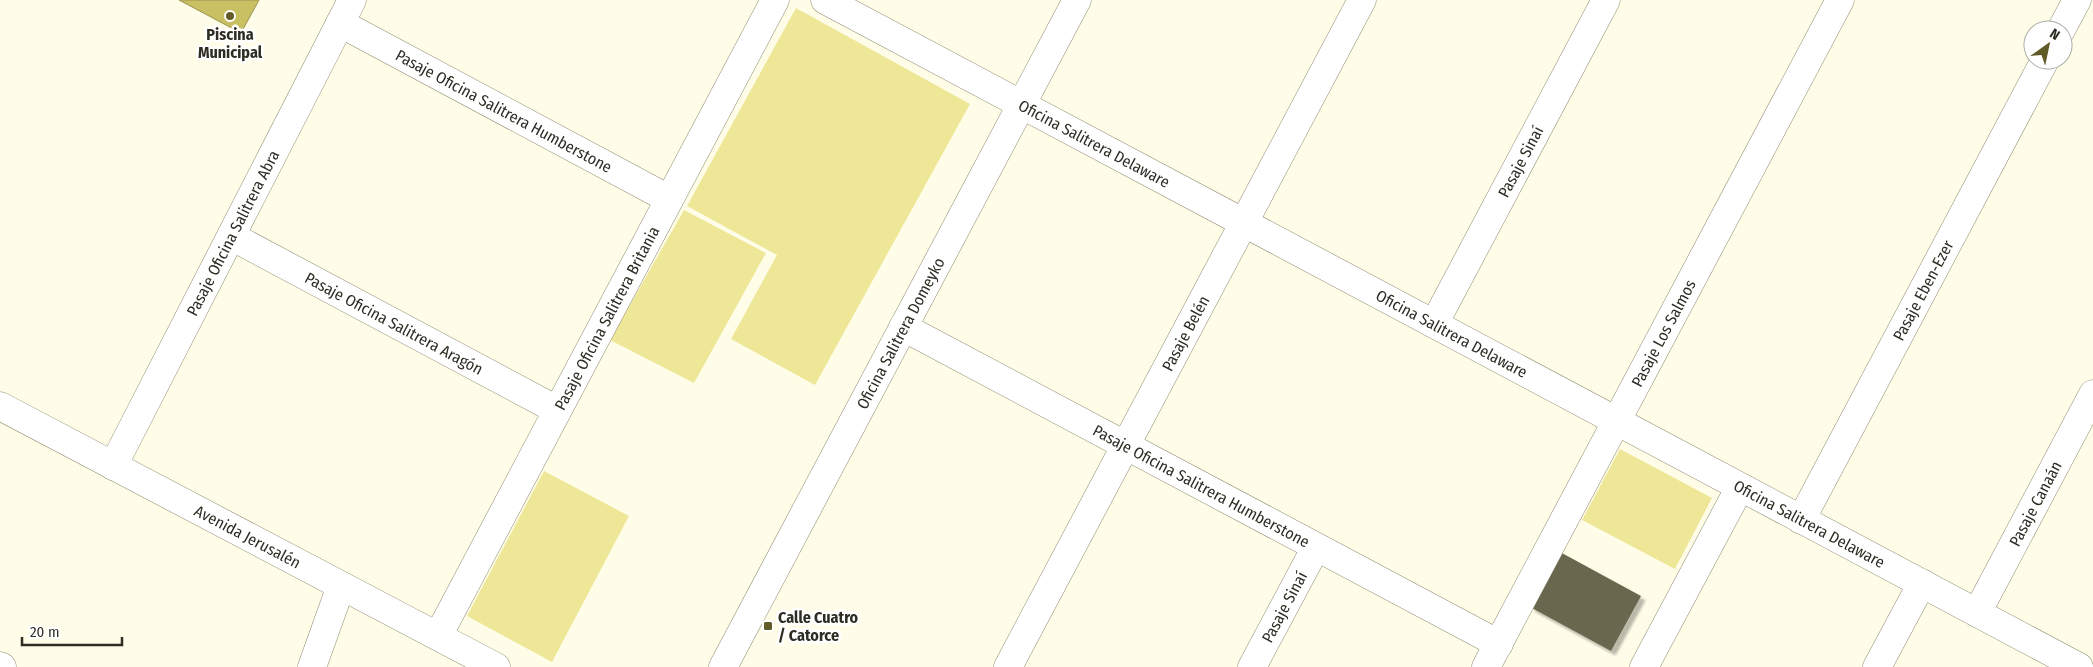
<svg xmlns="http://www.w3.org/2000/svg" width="2093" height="667" font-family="'Fira Sans Condensed',sans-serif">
<defs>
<filter id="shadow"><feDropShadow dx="4.5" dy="4.5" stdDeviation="1" flood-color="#0004"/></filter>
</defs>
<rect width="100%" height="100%" fill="#fffde8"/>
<path fill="#eee797" d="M 796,8 L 970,104 L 815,385 L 731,339 L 777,255 L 687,206 Z
M 684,210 L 766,253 L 694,383 L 610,340 Z
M 1620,449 L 1712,498 L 1675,569 L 1582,520 Z
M 544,471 L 629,516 L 552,662 L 467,616 Z"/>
<path fill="#c9c064" stroke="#9a9450" d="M 179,0 L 259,0 L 241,33 Z"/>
<path fill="#69674f" filter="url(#shadow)" d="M 1560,552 L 1641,596 L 1611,651 L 1530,607 Z"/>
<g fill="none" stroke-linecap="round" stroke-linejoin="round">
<defs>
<g id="street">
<path id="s1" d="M 825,0 L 2079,667"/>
<path id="s2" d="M 340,23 L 669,199"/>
<path d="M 2061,30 L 2077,0"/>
<path id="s3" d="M 231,236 L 557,410"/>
<path id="s4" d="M 1434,324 L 1606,0"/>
<path id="s5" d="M 903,327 L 1499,644"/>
<path id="s6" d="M 0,406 L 496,667"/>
<path id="s7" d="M 113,466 L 352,0"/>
<path id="s8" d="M 1801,520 L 2045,60"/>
<path id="s9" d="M 1977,613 L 2093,394"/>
<path id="s10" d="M 438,636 L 775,0"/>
<path d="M 0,666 L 2,667"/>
<path d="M 312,667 L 341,586"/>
<path id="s11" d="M 723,667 L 1077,0"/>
<path id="s12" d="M 1008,667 L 1362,0"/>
<path id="s13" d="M 1252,667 L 1316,547"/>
<path id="s14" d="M 1486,667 L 1840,0"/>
<path d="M 1644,667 L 1740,487"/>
<path d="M 1877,667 L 1922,583"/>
</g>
</defs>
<use href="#street" stroke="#8e8c74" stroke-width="29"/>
<use href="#street" stroke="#fff" stroke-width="28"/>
</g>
<g fill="#605b27" stroke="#fff" stroke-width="2">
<circle cx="230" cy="16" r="5"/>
<rect x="763" y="621" width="10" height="10" rx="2.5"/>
</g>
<g text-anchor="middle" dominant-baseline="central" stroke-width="5" stroke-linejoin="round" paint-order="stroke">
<g font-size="16" font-weight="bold" fill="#2e2d23" stroke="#fff">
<text x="230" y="34">Piscina<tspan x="230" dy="18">Municipal</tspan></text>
<text x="778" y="617" text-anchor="start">Calle Cuatro<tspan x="778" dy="18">/ Catorce</tspan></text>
</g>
<g font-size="16" fill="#2e2d23" stroke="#fff">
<text stroke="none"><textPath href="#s2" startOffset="186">Pasaje Oficina Salitrera Humberstone</textPath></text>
<text stroke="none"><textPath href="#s1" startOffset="305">Oficina Salitrera Delaware</textPath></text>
<text stroke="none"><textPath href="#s4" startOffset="184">Pasaje Sinaí</textPath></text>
<text stroke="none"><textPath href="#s7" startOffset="262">Pasaje Oficina Salitrera Abra</textPath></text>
<text stroke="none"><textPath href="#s8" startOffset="260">Pasaje Eben-Ezer</textPath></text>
<text stroke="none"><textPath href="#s10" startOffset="360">Pasaje Oficina Salitrera Britania</textPath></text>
<text stroke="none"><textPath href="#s3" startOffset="185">Pasaje Oficina Salitrera Aragón</textPath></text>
<text stroke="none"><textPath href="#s11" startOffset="378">Oficina Salitrera Domeyko</textPath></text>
<text stroke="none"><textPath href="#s14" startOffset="378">Pasaje Los Salmos</textPath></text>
<text stroke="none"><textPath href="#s12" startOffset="378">Pasaje Belén</textPath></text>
<text stroke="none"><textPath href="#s1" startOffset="710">Oficina Salitrera Delaware</textPath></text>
<text stroke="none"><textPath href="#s5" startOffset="338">Pasaje Oficina Salitrera Humberstone</textPath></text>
<text stroke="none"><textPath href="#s9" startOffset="124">Pasaje Canaán</textPath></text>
<text stroke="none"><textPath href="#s1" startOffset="1115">Oficina Salitrera Delaware</textPath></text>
<text stroke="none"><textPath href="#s6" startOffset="280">Avenida Jerusalén</textPath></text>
<text stroke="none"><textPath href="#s13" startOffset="68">Pasaje Sinaí</textPath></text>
</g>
</g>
<g transform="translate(2048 45) rotate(33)"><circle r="24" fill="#ffffff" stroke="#ababa7"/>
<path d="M0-4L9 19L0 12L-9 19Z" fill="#605b27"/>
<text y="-8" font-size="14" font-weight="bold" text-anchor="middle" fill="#2e2d23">N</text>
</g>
<path d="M22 637v8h100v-8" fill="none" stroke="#2e2d23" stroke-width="2.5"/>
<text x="30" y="637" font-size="15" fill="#2e2d23" stroke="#ffffff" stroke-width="4" paint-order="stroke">20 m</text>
</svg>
